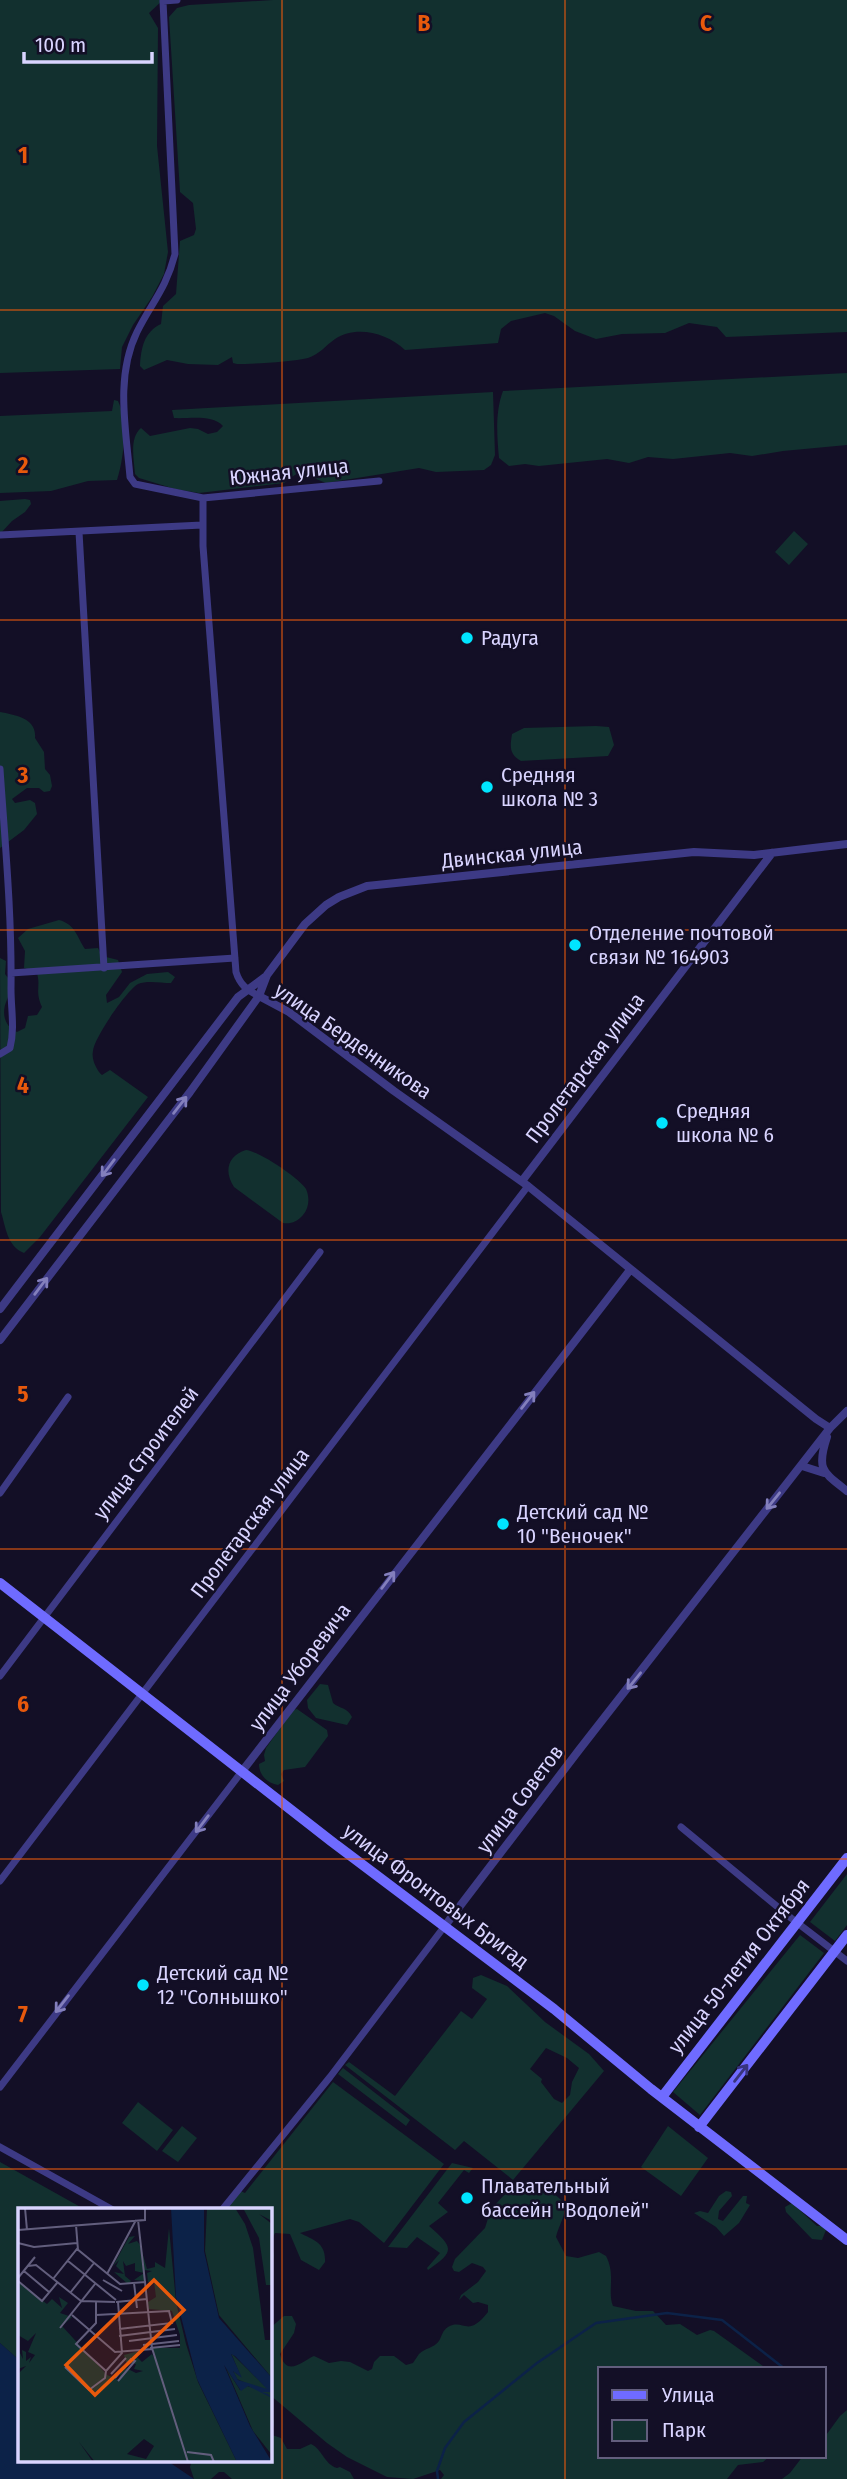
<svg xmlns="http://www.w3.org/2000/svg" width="847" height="2479" font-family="'Fira Sans Condensed',sans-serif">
<rect width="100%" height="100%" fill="#130f26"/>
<path fill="#12302f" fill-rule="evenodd" d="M 0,0 L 163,0 L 149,13 L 158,28 L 157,146 L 168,252 L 164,274 L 152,297 L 133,325 L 122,347 L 120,369 L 0,373 Z
M 273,0 L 847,0 L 847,332 L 726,337 L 717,327 L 689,323 L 665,333 L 622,334 L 596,339 L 575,331 L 554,316 L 545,313 L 511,321 L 501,329 L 498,343 L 405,350 C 387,333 356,325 335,339 C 325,346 320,354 308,358 C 292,362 254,364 237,364 L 233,363 L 232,357 L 218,365 L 188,364 L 167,360 L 144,370 L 140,366 C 141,348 144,332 161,324 L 163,306 L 176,294 L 180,241 L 194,235 L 196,229 L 193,203 L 180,192 L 169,17 L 177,8 L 189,5 Z
M 847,373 L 847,445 L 783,451 L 752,456 L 730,453 L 673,459 L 648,457 L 629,463 L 607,459 L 539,466 L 525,464 L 509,466 L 499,458 C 497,436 495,412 503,391 Z
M 493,392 L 495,455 L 491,465 L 484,470 L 436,472 L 419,468 L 326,483 L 299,472 L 284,483 L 199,493 L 175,489 L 139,478 L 135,474 C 134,459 129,438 141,428 L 150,436 L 190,428 L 198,429 L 208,434 L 217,432 L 223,426 C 212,414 189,419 174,418 L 172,410 Z
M 114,400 L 118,401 C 128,422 124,458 117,480 L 88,481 L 51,491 L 0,493 L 0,416 L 112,411 Z
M 25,499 L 30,500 L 31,504 L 25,512 L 12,521 L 0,534 L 0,501 Z
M 794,531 L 808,544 L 789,565 L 775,552 Z
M 0,712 C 15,715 37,718 35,738 L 44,752 L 45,769 L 50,775 L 52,786 L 50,791 L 44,792 L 39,788 L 27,788 L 12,799 L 15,803 L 30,800 L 35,803 L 37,814 L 24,830 L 0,848 Z
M 596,726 L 609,727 L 614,745 L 608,756 L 521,761 C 509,754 510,747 512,734 L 524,728 Z
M 59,920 C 75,924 77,937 85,949 L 98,948 L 102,956 L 118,960 L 122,972 L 106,995 L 107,1003 L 119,997 L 130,983 L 147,974 L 168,972 L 175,977 L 171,983 C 161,983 147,980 138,984 C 127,990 94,1038 93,1051 C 91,1059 97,1071 102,1075 L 110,1070 L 148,1097 L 40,1237 L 24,1253 C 7,1246 6,1228 1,1212 L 0,958 L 6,961 L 5,974 L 12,983 L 13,990 C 1,1005 0,1024 17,1032 L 25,1028 L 28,1016 L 37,1015 L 42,1007 C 34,990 42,985 36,971 L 24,968 L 25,951 L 18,938 L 28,929 Z
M 246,1150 C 259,1151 299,1178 306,1189 C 310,1198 309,1208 303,1215 C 297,1222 291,1224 283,1223 L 234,1187 C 224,1172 227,1156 246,1150 Z
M 320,1684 L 328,1685 L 333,1703 C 340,1709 347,1707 352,1717 L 347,1725 L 316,1718 L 308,1708 L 307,1700 Z
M 297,1709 L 327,1730 L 328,1736 L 305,1767 L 284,1770 L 281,1774 L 284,1781 L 278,1785 C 267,1783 259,1775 259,1764 L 265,1761 L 264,1755 L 266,1748 L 293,1710 Z
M 847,1874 L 847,1925 L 835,1941 L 810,1922 Z
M 800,1935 L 824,1953 L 700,2115 L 673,2092 Z
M 481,1975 L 507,1986 L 545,2022 L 589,2054 L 604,2071 L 513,2180 L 464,2141 L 455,2150 L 345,2065 L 349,2062 L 395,2096 L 461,2011 L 472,2019 L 487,1999 L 472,1988 L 473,1978 ZM 546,2048 L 567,2058 L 579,2068 L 572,2082 L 570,2095 L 562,2103 L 554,2099 L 541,2082 L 542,2079 L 530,2069 Z
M 343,2068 L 410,2120 L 406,2126 L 338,2074 Z
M 333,2082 L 444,2164 L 384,2243 L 359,2222 L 350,2219 L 300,2233 C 314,2240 326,2243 325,2262 L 319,2270 L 301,2260 L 290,2234 L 275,2233 L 271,2242 L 274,2256 L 270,2271 L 270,2210 L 226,2210 L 238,2190 L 245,2193 L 248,2189 Z
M 138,2102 L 173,2130 L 157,2151 L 122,2123 Z
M 182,2126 L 197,2138 L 178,2162 L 162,2151 Z
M 668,2126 L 708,2158 L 681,2196 L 641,2167 Z
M 0,2162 L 84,2209 L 19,2210 L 19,2360 L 0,2343 Z
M 452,2163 L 473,2168 L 469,2173 L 464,2170 L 438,2203 L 448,2212 L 429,2226 C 453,2247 456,2251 428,2270 L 427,2268 L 440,2253 L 417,2237 L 407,2248 L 388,2247 Z
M 524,2183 C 535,2185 566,2195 565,2209 C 564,2218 558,2228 556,2237 L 566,2256 L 578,2258 L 599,2252 L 606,2256 C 616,2275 607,2292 613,2306 L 636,2311 L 653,2311 L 666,2325 L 680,2324 L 697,2335 L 710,2330 L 714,2331 L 767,2369 L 600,2369 L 600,2456 L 769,2457 L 763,2462 L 738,2465 L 727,2479 L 441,2479 L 444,2475 L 440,2470 L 413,2479 L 387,2477 L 347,2457 L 327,2443 L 270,2395 L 270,2328 L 284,2316 L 292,2316 L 296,2324 L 294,2333 L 280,2354 C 287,2378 302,2361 314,2356 L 329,2363 L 341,2361 L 350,2362 L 368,2371 L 372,2369 L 374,2362 L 380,2356 L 394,2356 L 406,2365 L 413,2363 C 415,2360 417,2357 419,2354 C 425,2348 434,2348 439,2341 C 442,2336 442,2331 448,2327 C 464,2318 467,2339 488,2312 L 488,2305 L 478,2302 L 473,2303 L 464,2295 L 459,2300 L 461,2295 L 478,2282 L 486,2271 L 483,2267 L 472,2263 L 459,2272 L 454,2271 L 452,2267 L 455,2259 L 485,2228 L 491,2209 L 506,2193 Z
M 726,2191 L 731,2192 L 732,2196 L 719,2211 L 718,2219 L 723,2221 L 743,2196 L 747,2196 L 746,2203 L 750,2205 L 739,2223 L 724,2236 L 716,2227 L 694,2213 L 700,2211 L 708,2213 L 719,2196 Z
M 792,2203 L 817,2226 L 823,2226 L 826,2230 L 822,2240 L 812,2239 L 786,2212 L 785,2207 Z
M 847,2410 L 847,2479 L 782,2479 L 790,2473 L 803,2456 L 824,2456 L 824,2438 L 840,2416 Z
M 270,2413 L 274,2421 L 272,2435 L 281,2438 L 287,2449 L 300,2449 L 311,2444 C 323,2450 324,2464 337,2468 L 340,2467 L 350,2472 L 354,2479 L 232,2479 L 224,2472 L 219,2472 L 211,2479 L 194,2479 L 190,2467 L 192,2460 L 270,2460 Z"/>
<path fill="#0c2248" d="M 0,2343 L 19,2360 L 19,2460 L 166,2460 L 194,2479 L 0,2479 Z"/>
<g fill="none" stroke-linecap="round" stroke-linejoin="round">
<path stroke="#0c2248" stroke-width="2.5" d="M 438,2479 L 437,2471 L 445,2448 L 464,2422 L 537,2363 L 596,2323 L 667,2313 L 722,2320 L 785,2369"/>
<path stroke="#3d3a85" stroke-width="7" d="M 177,0 L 163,1 L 175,254 C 166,289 152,302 137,332 C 115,377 126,429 130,477 L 135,484 L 203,498 L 379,481
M 203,498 L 203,546 L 236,972 C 240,985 247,990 259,996
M 79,532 L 104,968
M 0,535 L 202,525
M 0,769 C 5,842 12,916 11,989 C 11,1010 15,1028 10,1048 L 0,1054
M 11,973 L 235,958
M 0,1493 L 68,1397
M 0,1676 L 320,1252
M 681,1827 L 791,1918 L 847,1961
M 0,1881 L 528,1186
M 0,2087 L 243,1770
M 0,2147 L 113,2210
M 222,2210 L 330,2077 L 444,1927"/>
<path stroke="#3d3a85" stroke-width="8" d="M 259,996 L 289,1012 L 394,1091 L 528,1186 L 816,1419 L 830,1428
M 522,1181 L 772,853
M 0,1309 L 238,997 L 265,977
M 0,1340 L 190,1092 L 259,996 L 267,975 L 305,924 L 326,905 L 339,897 L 367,886 L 694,852 L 754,855 L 847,844
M 827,1437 C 816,1470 823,1472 847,1491
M 802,1466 L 824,1473
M 243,1770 L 630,1270
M 444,1927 L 579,1750 L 830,1428 L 847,1411"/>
<path stroke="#6f6bff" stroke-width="10" d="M 0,1583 L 331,1841 L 554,2009 L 651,2089 L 847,2240
M 662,2097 L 847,1858
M 699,2127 L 847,1935"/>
</g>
<defs><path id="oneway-shaft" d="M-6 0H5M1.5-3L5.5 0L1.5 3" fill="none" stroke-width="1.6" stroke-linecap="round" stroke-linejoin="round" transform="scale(1.75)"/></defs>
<g stroke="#837fbc">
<use href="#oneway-shaft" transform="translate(180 1105) rotate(-52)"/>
<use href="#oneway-shaft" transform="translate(108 1168) rotate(127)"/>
<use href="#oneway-shaft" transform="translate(41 1286) rotate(-53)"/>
<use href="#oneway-shaft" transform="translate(528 1400) rotate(-52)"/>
<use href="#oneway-shaft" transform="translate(773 1501) rotate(129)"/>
<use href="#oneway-shaft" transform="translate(388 1580) rotate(-53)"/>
<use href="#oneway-shaft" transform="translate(634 1681) rotate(129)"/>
<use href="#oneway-shaft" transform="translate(202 1824) rotate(127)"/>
<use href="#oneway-shaft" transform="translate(62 2004) rotate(128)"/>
</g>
<use stroke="#38347d" href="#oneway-shaft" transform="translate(741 2073) rotate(-52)"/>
<path fill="none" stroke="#e8590c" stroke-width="2" stroke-opacity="0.55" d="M 282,0 L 282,2479M 565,0 L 565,2479M 0,310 L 847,310M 0,620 L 847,620M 0,930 L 847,930M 0,1240 L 847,1240M 0,1549 L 847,1549M 0,1859 L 847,1859M 0,2169 L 847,2169"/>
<g fill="#00e5ff" stroke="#130f26" stroke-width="2.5">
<circle cx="467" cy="638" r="7"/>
<circle cx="487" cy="787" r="7"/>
<circle cx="575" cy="945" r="7"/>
<circle cx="662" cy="1123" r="7"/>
<circle cx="503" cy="1524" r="7"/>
<circle cx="143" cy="1985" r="7"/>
<circle cx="467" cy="2198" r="7"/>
</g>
<g text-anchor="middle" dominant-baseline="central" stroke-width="5" stroke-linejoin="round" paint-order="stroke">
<g font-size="21" fill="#d9d4ff" stroke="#130f26">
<text transform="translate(289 472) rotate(-6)">Южная улица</text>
<text transform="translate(512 854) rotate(-6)">Двинская улица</text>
<text transform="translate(353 1041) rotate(35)">улица Берденникова</text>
<text transform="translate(585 1068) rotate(-53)">Пролетарская улица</text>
<text transform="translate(146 1453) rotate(-53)">улица Строителей</text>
<text transform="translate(250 1523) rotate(-53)">Пролетарская улица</text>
<text transform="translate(300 1667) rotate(-53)">улица Уборевича</text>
<text transform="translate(520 1799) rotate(-53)">улица Советов</text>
<text transform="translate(436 1896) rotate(37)">улица Фронтовых Бригад</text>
<text transform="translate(739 1966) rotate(-52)">улица 50-летия Октября</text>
</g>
<g font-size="21" fill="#d9d4ff" stroke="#130f26" text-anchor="start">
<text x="481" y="638">Радуга</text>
<text x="501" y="775">Средняя<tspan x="501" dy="24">школа № 3</tspan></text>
<text x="589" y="933">Отделение почтовой<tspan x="589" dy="24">связи № 164903</tspan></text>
<text x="676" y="1111">Средняя<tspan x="676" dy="24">школа № 6</tspan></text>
<text x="517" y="1512">Детский сад №<tspan x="517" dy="24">10 "Веночек"</tspan></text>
<text x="157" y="1973">Детский сад №<tspan x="157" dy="24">12 "Солнышко"</tspan></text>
<text x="481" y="2186">Плавательный<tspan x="481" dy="24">бассейн "Водолей"</tspan></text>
</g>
</g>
<g transform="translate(18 2208)">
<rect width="254" height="254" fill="#130f26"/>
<path d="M 189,0 L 217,0 L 227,16 L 235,40 L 247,132 L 254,132 L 254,170 L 201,107 L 187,43 ZM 225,0 L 254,0 L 254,13 L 241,6 L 254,16 L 254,77 L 248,77 L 241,30 ZM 151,20 L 158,94 L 168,136 L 180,174 L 219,254 L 77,254 L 61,234 L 75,254 L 0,254 L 0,166 L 8,158 L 0,161 L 0,141 L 5,151 L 4,142 L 8,144 L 8,153 L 13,149 L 11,155 L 17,147 L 10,144 L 18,125 L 10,133 L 0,127 L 0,74 L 29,96 L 34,91 L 44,100 L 41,89 L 50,95 L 42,105 L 54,109 L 44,118 L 89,167 L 101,172 L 104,158 L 118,165 L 125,163 L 116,161 L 118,156 L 108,154 L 106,147 L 121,143 L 118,148 L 124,154 L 134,146 L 137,151 L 135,140 L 162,140 L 162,127 L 154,103 L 131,101 L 130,94 L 138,89 L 136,74 L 130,74 L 129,65 L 134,63 L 127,62 L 127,73 L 116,72 L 126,65 L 117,63 L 117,55 L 108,58 L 105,53 L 107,68 L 113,73 L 110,76 L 96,64 L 106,66 L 98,58 L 101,52 L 95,58 L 111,29 L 117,28 L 110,36 L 119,33 L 122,37 L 129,61 L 137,59 L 137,54 L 147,60 ZM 126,231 L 136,238 L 128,251 L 109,246 ZM 213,145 L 254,185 L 254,247 L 235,223 L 208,160 L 222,182 L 229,178 L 243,182 L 219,171 L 215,163 L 223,169 Z" fill="#12302f" fill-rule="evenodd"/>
<path d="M 153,0 L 186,0 L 186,43 L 201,110 L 254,170 L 254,184 L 244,184 L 250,186 L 254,190 L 230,178 L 223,183 L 206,157 L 232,218 L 254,254 L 219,254 L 179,171 L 158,89 ZM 213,146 L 217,148 L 249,181 L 220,172 L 215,163 L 224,170 Z" fill="#0c2248" fill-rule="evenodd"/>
<path fill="none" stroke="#625e7d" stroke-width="2" d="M 7,0 L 9,22M 120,12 L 127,74M 58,17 L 60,42M 0,22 L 127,12 L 127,0M 0,35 L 16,39 L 59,35M 50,53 L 98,92M 10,58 L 18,57 L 63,93 L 97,94M 6,63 L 31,84M 89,66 L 118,12M 0,70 L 17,49M 35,71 L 59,41 L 102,76 L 127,74 L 134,140 L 170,254M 85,72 L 104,83M 0,73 L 24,93 L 39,75M 116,75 L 119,100M 52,85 L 76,55M 78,94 L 78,115 L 58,136 L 88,163M 98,94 L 129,91M 54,107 L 97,144 L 135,141M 78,107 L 151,103 L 154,115 L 101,121M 42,120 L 77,76M 101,128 L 157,121M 111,133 L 159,127M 125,137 L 161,133M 132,140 L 162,137M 47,159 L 71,182 L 87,170 L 88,163M 88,163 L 104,145 L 100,94M 93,166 L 108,150M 97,170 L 113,151 L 117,153 L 100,173M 169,244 L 193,247 L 196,254"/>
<path fill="#e8590c" fill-opacity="0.15" stroke="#e8590c" stroke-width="3.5" d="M 136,72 L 166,102 L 77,187 L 48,157 Z"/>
<rect width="254" height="254" fill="none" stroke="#d9d4ff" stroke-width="3.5"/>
</g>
<g font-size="23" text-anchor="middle" font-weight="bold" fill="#e8590c" stroke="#130f26" stroke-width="5" stroke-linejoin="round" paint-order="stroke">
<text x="424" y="31">B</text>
<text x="706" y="31">C</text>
<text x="23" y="163">1</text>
<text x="23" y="473">2</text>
<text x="23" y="783">3</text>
<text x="23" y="1093">4</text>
<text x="23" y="1402">5</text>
<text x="23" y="1712">6</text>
<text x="23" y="2022">7</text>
</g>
<rect x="598" y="2367" width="228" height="91" fill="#130f26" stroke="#625e7d" stroke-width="2"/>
<rect x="612" y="2390" width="35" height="10" fill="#6f6bff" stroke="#625e7d" stroke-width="2"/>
<text x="662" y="2402" font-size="21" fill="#d9d4ff">Улица</text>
<rect x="612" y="2420" width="35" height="21" fill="#12302f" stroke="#625e7d" stroke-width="2"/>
<text x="662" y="2437" font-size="21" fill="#d9d4ff">Парк</text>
<path d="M24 52v10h128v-10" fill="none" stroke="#d9d4ff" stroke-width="3.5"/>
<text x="35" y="52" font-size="21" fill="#d9d4ff" stroke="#130f26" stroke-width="5" paint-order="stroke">100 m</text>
</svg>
